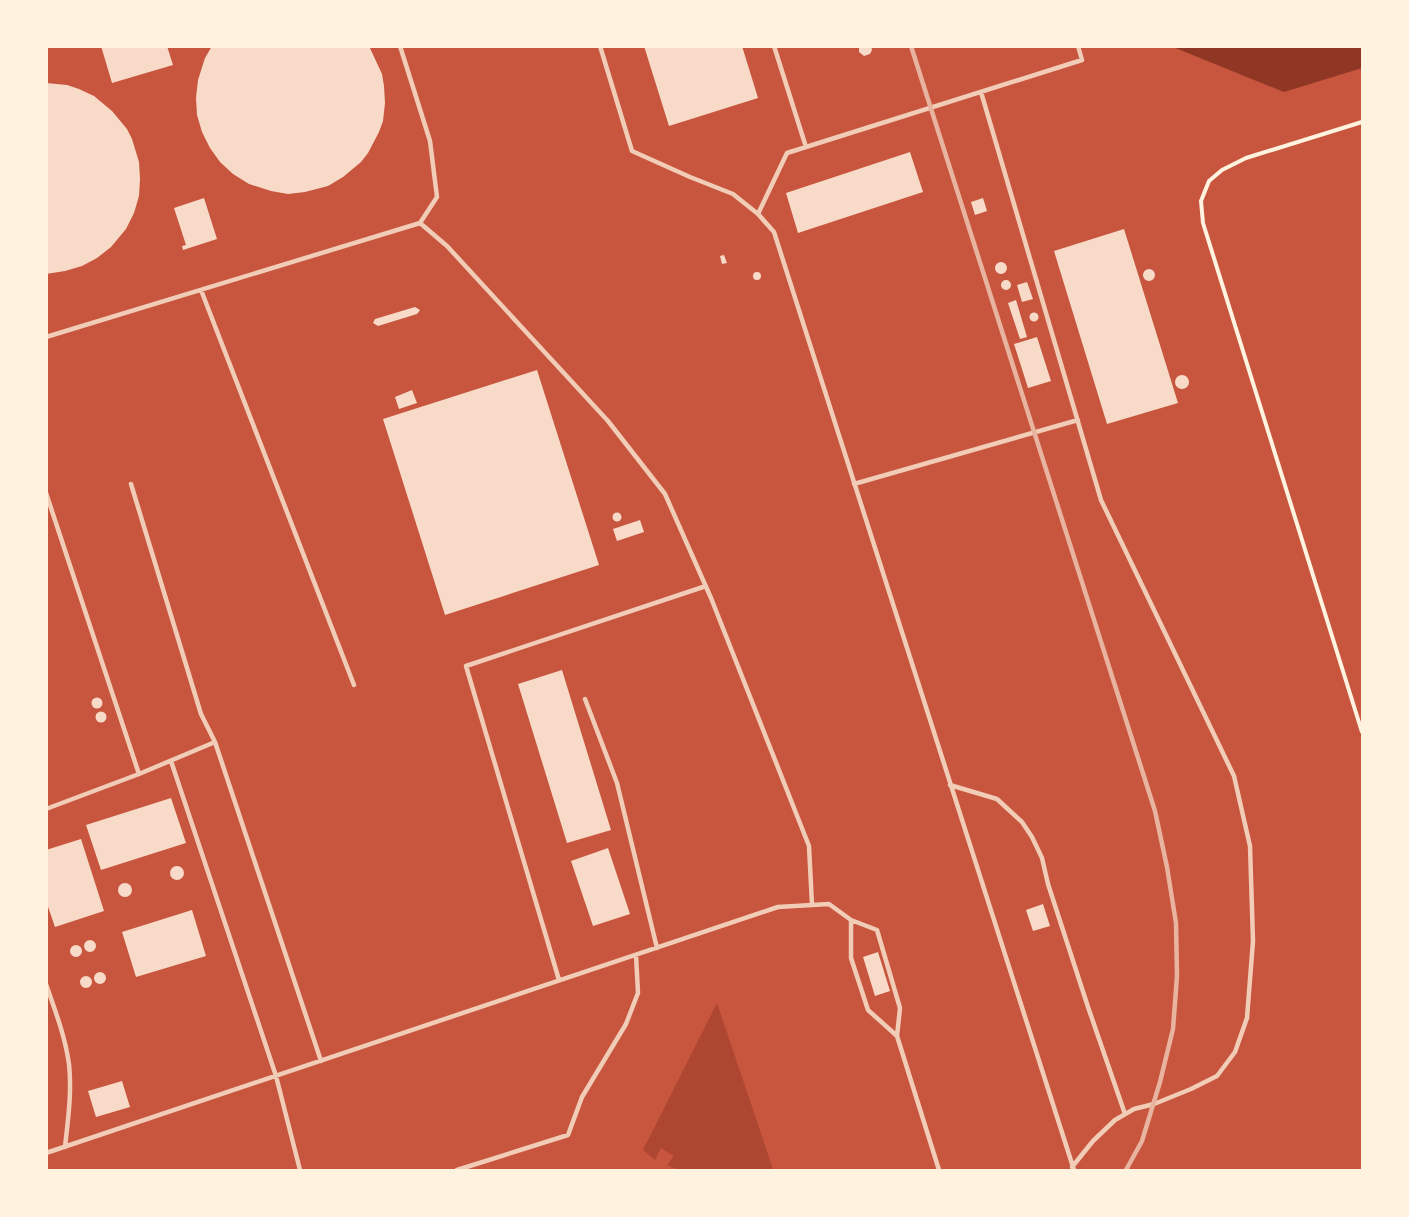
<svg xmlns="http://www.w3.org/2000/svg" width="1409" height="1217" font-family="'Playfair Display',serif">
<rect width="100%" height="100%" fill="#c8553d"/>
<path fill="#ae4732" d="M 717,1003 L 773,1169 L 767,1170 L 678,1170 L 667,1165 L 674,1156 L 661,1148 L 655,1160 L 643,1150 Z"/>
<path fill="#8f3625" d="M 1173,47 L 1362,47 L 1362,68 L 1284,92 Z"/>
<path fill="#f7dbc8" d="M 101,46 L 167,46 L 173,65 L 112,83 Z
M 212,46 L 369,46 L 382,74 L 384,86 L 385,103 L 383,121 L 379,132 L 368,153 L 361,162 L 343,177 L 328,186 L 305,192 L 288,194 L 271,191 L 249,184 L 233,174 L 220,162 L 210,148 L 202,132 L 197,115 L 196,98 L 198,80 L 205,58 Z
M 644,46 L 742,46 L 758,98 L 669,126 Z
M 859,46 L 871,46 L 872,50 L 870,54 L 864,56 L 859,52 Z
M 46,83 L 67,85 L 79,89 L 94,96 L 112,111 L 127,129 L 132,139 L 139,162 L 140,179 L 139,196 L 134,213 L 126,229 L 111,247 L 97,258 L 82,266 L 65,271 L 46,274 Z
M 910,152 L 923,192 L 798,233 L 786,193 Z
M 204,198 L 217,239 L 183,250 L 182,246 L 186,245 L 174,208 Z
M 983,198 L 987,211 L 975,215 L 971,202 Z
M 1124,229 L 1178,403 L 1107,424 L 1054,251 Z
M 724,255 L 727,263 L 722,264 L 720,256 Z
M995 268a6 6 0 1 1 12 0a6 6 0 1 1-12 0Z
M1143 275a6 6 0 1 1 12 0a6 6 0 1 1-12 0Z
M753 276a4 4 0 1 1 8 0a4 4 0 1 1-8 0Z
M1001 285a5 5 0 1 1 10 0a5 5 0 1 1-10 0Z
M 1027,282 L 1033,299 L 1022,302 L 1017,285 Z
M 1016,300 L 1027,337 L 1020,339 L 1008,303 Z
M 415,307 L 420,310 L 417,314 L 378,326 L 373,323 L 375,319 Z
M1029.5 317a4.5 4.5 0 1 1 9 0a4.5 4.5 0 1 1-9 0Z
M 1037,337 L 1051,381 L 1028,388 L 1014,344 Z
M 537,370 L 599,565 L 445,615 L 383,419 Z
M1175 382a7 7 0 1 1 14 0a7 7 0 1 1-14 0Z
M 412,390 L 417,403 L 399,409 L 395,397 Z
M612.5 517a4.5 4.5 0 1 1 9 0a4.5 4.5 0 1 1-9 0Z
M 640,520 L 644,532 L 617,541 L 613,529 Z
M 562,670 L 611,830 L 567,843 L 518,684 Z
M91.5 703a5.5 5.5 0 1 1 11 0a5.5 5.5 0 1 1-11 0Z
M95.5 717a5.5 5.5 0 1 1 11 0a5.5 5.5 0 1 1-11 0Z
M 171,798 L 186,843 L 101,870 L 86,825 Z
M 81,839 L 104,911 L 55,927 L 46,901 L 46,850 Z
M 608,848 L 630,914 L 593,926 L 571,861 Z
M170 873a7 7 0 1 1 14 0a7 7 0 1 1-14 0Z
M118 890a7 7 0 1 1 14 0a7 7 0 1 1-14 0Z
M 1043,904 L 1050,926 L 1033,931 L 1026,910 Z
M 192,910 L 206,956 L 136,977 L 122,932 Z
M84 946a6 6 0 1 1 12 0a6 6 0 1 1-12 0Z
M70 951a6 6 0 1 1 12 0a6 6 0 1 1-12 0Z
M 878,952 L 890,991 L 875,996 L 863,957 Z
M94 978a6 6 0 1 1 12 0a6 6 0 1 1-12 0Z
M80 982a6 6 0 1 1 12 0a6 6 0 1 1-12 0Z
M 122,1081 L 130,1107 L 96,1117 L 88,1091 Z"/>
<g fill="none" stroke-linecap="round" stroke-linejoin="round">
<path stroke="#fff3e0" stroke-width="4" d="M 1362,122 L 1246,158 L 1222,170 L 1209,181 L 1201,201 L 1203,223 L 1362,732"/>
<path stroke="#f1ccb7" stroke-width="4.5" d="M 600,46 L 632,151 L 690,177 L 733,194 L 758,214 L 774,232 L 1074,1170
M 774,46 L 806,147
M 981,92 L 1101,500 L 1234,776 L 1250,846 L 1253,941 L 1247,1018 L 1235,1052 L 1217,1076 L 1191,1089 L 1154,1104 L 1134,1109 L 1115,1120 L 1093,1141 L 1072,1167
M 758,214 L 787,153 L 1082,60 L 1078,46
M 420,223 L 447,246 L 608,421 L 665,494 L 711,598 L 809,846 L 812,905
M 201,290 L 354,685
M 46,337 L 420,223 L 437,197 L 430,141 L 400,46
M 131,484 L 201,714 L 215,742 L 321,1061
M 854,484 L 1078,420
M 46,493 L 139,774
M 585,699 L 617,783 L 657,948
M 171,761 L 276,1076 L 300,1170
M 950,785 L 997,799 L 1022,822 L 1032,837 L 1042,858 L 1048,884 L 1088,1007 L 1125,1114
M 46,809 L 139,774 L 215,742
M 851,920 L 851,958 L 868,1010 L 897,1036
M 559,980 L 466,666 L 706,586
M 46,984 C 55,1010 65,1036 69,1064 C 72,1092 68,1120 65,1147
M 46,1153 L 778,907 L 829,904 L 851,920 L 877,930 L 900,1008 L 897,1036 L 939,1170
M 457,1170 L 568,1135 L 582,1097 L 626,1024 L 638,993 L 636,955"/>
<path stroke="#e9b49f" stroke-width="4.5" d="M 911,46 L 1155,811 L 1167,867 L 1176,923 L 1177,976 L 1173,1029 L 1160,1082 L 1142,1141 L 1126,1170"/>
</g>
<rect width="1409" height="1217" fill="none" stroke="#fff3e0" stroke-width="96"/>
</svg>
